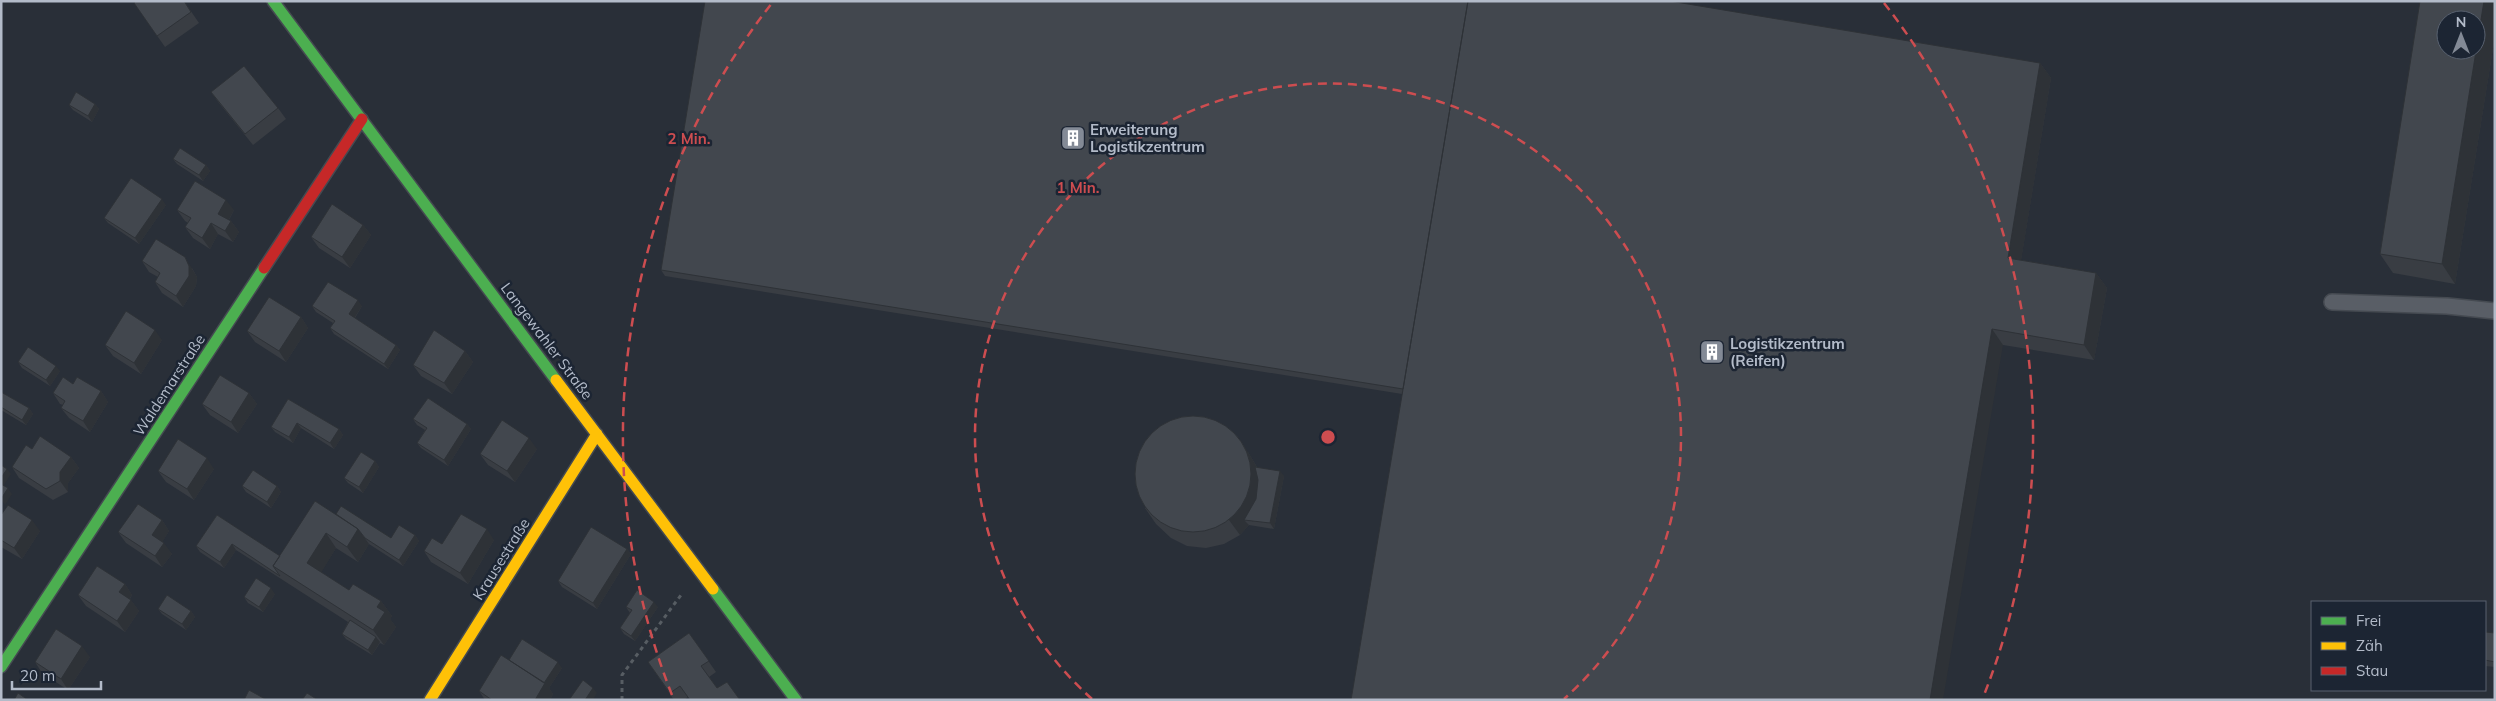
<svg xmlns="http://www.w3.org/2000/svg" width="2496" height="701" font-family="Mulish,sans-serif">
<rect width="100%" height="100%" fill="#292f38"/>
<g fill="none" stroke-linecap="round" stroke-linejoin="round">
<defs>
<path id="lane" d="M 2332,302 L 2447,306 L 2495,311"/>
<path id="fast" d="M 273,1 L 556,380
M 713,589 L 796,700
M 1,667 L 264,268"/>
<path id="slow" d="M 556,380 L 713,589
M 430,700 L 597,434"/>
<path id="jam" d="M 264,268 L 362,119"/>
</defs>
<use href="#lane" stroke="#454a51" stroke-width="18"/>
<use href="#fast" stroke="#454a51" stroke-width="14"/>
<use href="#slow" stroke="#454a51" stroke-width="14"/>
<use href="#jam" stroke="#454a51" stroke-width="14"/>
<path stroke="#575d63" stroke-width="3" stroke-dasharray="4 4" stroke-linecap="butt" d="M 622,700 L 622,675 L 681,595"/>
<use href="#lane" stroke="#595e66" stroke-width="15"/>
<use href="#fast" stroke="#4caf50" stroke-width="11"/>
<use href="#slow" stroke="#ffc107" stroke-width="11"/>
<use href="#jam" stroke="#c62828" stroke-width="11"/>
</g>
<path fill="#393d43" d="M 184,1 L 199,23 L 165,47 L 134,3 Z
M 2495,1 L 2495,36 L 2455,284 L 2393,273 L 2380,254 Z
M 2040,63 L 2051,78 L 2021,260 L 2096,273 L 2107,288 L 2094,360 L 2003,345 L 1402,394 L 665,276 L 661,270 Z
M 211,92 L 278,108 L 286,119 L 253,145 L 219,103 Z
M 95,104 L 99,109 L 92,122 L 73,110 L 69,105 Z
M 173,159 L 206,165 L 210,171 L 203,181 L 177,164 Z
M 166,205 L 139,244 L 108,223 L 104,218 Z
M 177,210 L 234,210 L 229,220 L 231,221 L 239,232 L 233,242 L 218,234 L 210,249 L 193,238 L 185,227 L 188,223 L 185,221 Z
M 363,225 L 371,235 L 350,268 L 319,248 L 311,237 Z
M 142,261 L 192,268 L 197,277 L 196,286 L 183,307 L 162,293 L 155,282 L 158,277 L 149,272 Z
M 312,306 L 362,306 L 355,318 L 396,345 L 400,350 L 388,369 L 334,334 L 330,328 L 333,323 L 316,312 Z
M 301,317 L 308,328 L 286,362 L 255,342 L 247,331 Z
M 162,340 L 141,374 L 113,356 L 105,345 Z
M 465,351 L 473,362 L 452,394 L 421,376 L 413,365 Z
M 18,362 L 60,371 L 50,386 L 22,368 Z
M 73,384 L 101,391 L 108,402 L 90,432 L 69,418 L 61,408 L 63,405 L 60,404 L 53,393 Z
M 1,392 L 29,408 L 33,414 L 26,425 L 1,410 Z
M 249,393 L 257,404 L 238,433 L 210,415 L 202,404 Z
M 288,399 L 339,429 L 343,435 L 334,449 L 301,428 L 293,443 L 275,432 L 271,427 Z
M 413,419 L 467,424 L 471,429 L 448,466 L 421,448 L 417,443 L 425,430 L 417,425 Z
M 537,449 L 515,482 L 488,465 L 480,454 Z
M 1248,452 L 1257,467 L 1284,476 L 1274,529 L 1249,525 L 1240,535 L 1224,544 L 1206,548 L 1187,546 L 1171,538 L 1156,524 L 1145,508 Z
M 71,457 L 79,468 L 68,483 L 68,492 L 53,500 L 19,478 L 12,467 Z
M 375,461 L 379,467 L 363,493 L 348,483 L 344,478 Z
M 214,469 L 194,500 L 166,482 L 158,471 Z
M 242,486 L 277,486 L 281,492 L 271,508 L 246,492 Z
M 1,515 L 40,531 L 22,559 L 1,547 Z
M 217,515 L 280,556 L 336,515 L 391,538 L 415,535 L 419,541 L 403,566 L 369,544 L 358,562 L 336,548 L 321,572 L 349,590 L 381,601 L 392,616 L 390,619 L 396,627 L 384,645 L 380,643 L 372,655 L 346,639 L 342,634 L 348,622 L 236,550 L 224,568 L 200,552 L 196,546 Z
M 162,520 L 169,531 L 162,542 L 172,554 L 162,567 L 126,543 L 118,532 Z
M 494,540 L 468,584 L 431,562 L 424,551 Z
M 627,549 L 631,554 L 597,609 L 562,587 L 558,581 Z
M 125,584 L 132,595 L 130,599 L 139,611 L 125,632 L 86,606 L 78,595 Z
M 275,594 L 263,612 L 248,603 L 244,597 Z
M 626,607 L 658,607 L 635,641 L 624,634 L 620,628 L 630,613 Z
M 158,609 L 191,611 L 195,617 L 186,630 L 162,614 Z
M 2485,632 L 2495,633 L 2495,667 L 2485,666 Z
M 689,633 L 716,672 L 709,677 L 717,688 L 740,700 L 688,697 L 684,700 L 674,700 L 648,662 Z
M 90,657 L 68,690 L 42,673 L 35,662 Z
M 509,660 L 562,668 L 549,688 L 553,694 L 550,700 L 485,700 L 479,691 Z"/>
<path fill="#2e3237" d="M 2484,1 L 2495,1 L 2495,36 L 2455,284 L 2442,264 Z
M 2040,63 L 2051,78 L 2019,273 L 2008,258 Z
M 95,104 L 99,109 L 92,122 L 88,116 Z
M 206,165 L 210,171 L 203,181 L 199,175 Z
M 162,199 L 166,205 L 139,244 L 135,238 Z
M 226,200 L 234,210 L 226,225 L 218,214 Z
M 231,221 L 239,232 L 233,242 L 225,231 Z
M 211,223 L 218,234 L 210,249 L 202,238 Z
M 363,225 L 371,235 L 350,268 L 342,257 Z
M 185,257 L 197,277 L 196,286 L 183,307 L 176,296 Z
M 2096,273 L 2107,288 L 2094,360 L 2084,345 Z
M 358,300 L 362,306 L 353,320 L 349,314 Z
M 301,317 L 308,328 L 286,362 L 279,351 Z
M 1992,329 L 2003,345 L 1943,700 L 1930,700 Z
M 155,330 L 162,340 L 141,374 L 134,363 Z
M 396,345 L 400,350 L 388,369 L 384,364 Z
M 465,351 L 473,362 L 452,394 L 444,383 Z
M 56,366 L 60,371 L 50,386 L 46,380 Z
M 101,391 L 108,402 L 90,432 L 83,421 Z
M 249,393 L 257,404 L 238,433 L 231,422 Z
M 29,408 L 33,414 L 26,425 L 22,420 Z
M 297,423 L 301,428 L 293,443 L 289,437 Z
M 467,424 L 471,429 L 448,466 L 444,460 Z
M 339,429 L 343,435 L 334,449 L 330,443 Z
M 1238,437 L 1248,452 L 1258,469 L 1260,505 L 1252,522 L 1252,521 L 1244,520 L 1249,525 L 1240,535 L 1229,520 Z
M 529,438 L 537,449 L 515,482 L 507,471 Z
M 71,457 L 79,468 L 68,483 L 68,492 L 60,481 L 60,472 Z
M 207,458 L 214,469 L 194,500 L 187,489 Z
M 375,461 L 379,467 L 363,493 L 359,487 Z
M 7,469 L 11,474 L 2,488 L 1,486 L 1,478 Z
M 1280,471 L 1284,476 L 1274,529 L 1270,523 Z
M 277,486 L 281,492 L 271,508 L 267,502 Z
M 8,488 L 12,494 L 5,505 L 1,499 Z
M 32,520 L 40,531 L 22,559 L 14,548 Z
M 162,520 L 169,531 L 160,546 L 152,535 Z
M 358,529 L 369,544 L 358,562 L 347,547 Z
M 487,529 L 494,540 L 468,584 L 460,573 Z
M 326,533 L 336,548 L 318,578 L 307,563 Z
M 415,535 L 419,541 L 403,566 L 399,560 Z
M 164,543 L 172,554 L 162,567 L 155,556 Z
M 232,544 L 236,550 L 224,568 L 220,562 Z
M 627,549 L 631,554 L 597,609 L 593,603 Z
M 125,584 L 132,595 L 127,603 L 119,592 Z
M 271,588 L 275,594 L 263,612 L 259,607 Z
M 131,600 L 139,611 L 125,632 L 117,621 Z
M 381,601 L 392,616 L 390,619 L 396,627 L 384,645 L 373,630 L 377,607 Z
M 654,602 L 658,607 L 635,641 L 631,636 Z
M 191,611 L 195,617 L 186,630 L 182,624 Z
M 376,637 L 380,642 L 372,655 L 368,650 Z
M 82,646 L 90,657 L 68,690 L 61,679 Z
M 558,662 L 562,668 L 549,688 L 553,694 L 550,700 L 535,700 L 543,685 Z
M 593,688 L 597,693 L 593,700 L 585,700 Z"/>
<path fill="#42474e" stroke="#2e3237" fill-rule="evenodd" d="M 136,1 L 184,1 L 191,12 L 157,36 L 134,3 Z
M 705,1 L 1468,1 L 1403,389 L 661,270 Z
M 1468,1 L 1670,1 L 2040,63 L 2008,258 L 2096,273 L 2084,345 L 1992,329 L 1930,700 L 1351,700 Z
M 2420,1 L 2484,1 L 2442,264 L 2380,254 ZM 2446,20 L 2476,20 L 2476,50 L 2446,50 Z
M 244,66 L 278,108 L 245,134 L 211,92 Z
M 76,92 L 95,104 L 88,116 L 69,105 Z
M 180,148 L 206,165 L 199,175 L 173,159 Z
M 131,178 L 162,199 L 135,238 L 104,218 Z
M 195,181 L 226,200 L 218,214 L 231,221 L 225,231 L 211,223 L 202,238 L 185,227 L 191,218 L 177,210 Z
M 332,204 L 363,225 L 342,257 L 311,237 Z
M 156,239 L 185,257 L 189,266 L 189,276 L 176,296 L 155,282 L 160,273 L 142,261 Z
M 328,282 L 358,300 L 349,314 L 396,345 L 384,364 L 330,328 L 335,321 L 312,306 Z
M 269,297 L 301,317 L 279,351 L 247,331 Z
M 126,311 L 155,330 L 134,363 L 105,345 Z
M 434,330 L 465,351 L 444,383 L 413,365 Z
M 28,347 L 56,366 L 46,380 L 18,362 Z
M 220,375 L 249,393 L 231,422 L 202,404 Z
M 63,377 L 73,384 L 77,377 L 101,391 L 83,421 L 61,408 L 65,401 L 53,393 Z
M 1,392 L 29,408 L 22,420 L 1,407 Z
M 428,398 L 467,424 L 444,460 L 417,443 L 427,428 L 413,419 Z
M 288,399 L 339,429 L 330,443 L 297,423 L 289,437 L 271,427 Z
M1135 474a58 58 0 1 1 116 0a58 58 0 1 1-116 0Z
M 502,420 L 529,438 L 507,471 L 480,454 Z
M 40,436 L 71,457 L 60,472 L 60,481 L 46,489 L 12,467 L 26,445 L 32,449 Z
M 178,439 L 207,458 L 187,489 L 158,471 Z
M 361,452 L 375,461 L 359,487 L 344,478 Z
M 1,465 L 7,469 L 1,478 Z
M 1255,467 L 1280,471 L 1270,523 L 1244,520 L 1256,499 L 1258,480 Z
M 253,470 L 277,486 L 267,502 L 242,486 Z
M 1,484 L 8,488 L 1,499 Z
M 315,501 L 358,529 L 347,547 L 326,533 L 307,563 L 349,590 L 353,584 L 381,601 L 377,607 L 385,612 L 373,630 L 273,566 Z
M 138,504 L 162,520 L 152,535 L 164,543 L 155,556 L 118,532 Z
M 8,505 L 32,520 L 14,548 L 1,540 L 1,515 Z
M 341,506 L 391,538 L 399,525 L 415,535 L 399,560 L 365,538 L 358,529 L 336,514 Z
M 461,514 L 487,529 L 460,573 L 424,551 L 432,538 L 442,544 Z
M 217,515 L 280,556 L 273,566 L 280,576 L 232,544 L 220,562 L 196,546 Z
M 591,527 L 627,549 L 593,603 L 558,581 Z
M 97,566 L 125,584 L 119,592 L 131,600 L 117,621 L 78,595 Z
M 256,578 L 271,588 L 259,607 L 244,597 Z
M 637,590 L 654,602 L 631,636 L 620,628 L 632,610 L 626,607 Z
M 167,595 L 191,611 L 182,624 L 158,609 Z
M 350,620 L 376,637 L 368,650 L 342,634 Z
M 56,629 L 82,646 L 61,679 L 35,662 Z
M 2485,632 L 2495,633 L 2495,662 L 2485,660 Z
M 689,633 L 709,661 L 701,666 L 717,688 L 727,682 L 740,700 L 690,700 L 680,686 L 670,693 L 648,662 Z
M 522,639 L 558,662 L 544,683 L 509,660 Z
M 501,655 L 545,683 L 535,700 L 492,700 L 479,691 Z
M 583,680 L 593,688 L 585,700 L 569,700 Z
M 249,690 L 267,700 L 244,700 Z
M 18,693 L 28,700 L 14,700 Z
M 307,693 L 318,700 L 302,700 Z"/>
<g fill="none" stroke="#cd4d50" stroke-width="2.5" stroke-dasharray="9 6">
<path d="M1092 699A353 353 0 1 1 1564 699"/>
<path d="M672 695A705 705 0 0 1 772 3M1884 3A705 705 0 0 1 1984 695"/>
</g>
<defs>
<symbol id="building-square" viewBox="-11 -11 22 22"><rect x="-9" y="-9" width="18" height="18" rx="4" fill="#838a96" stroke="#1c2533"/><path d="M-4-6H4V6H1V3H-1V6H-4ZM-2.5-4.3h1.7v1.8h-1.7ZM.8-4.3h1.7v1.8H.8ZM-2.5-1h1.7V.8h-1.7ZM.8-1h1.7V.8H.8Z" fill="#fff"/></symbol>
</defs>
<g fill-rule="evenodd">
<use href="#building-square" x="1059" y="124" width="28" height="28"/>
<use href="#building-square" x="1698" y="338" width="28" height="28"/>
</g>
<g text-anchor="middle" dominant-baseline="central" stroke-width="5" stroke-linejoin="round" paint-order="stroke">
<g font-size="15" font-weight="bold" fill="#b3bbc9" stroke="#1c2533" text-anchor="start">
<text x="1090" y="129">Erweiterung<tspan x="1090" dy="17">Logistikzentrum</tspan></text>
<text x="1730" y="343">Logistikzentrum<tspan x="1730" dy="17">(Reifen)</tspan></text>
</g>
<g font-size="15" fill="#b3bbc9" stroke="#1c2533">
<text transform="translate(547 341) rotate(53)">Langewahler Straße</text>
<text transform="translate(169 385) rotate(-57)">Waldemarstraße</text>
<text transform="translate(501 559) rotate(-58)">Krausestraße</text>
</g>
</g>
<circle cx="1328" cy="437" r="8" fill="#cd4d50" stroke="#1c2533" stroke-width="2.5"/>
<g font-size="15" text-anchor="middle" font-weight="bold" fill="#cd4d50" stroke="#1c2533" stroke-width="5" stroke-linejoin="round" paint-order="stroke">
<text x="689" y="144">2 Min.</text>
<text x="1078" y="193">1 Min.</text>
</g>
<rect width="2496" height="701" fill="none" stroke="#b3bbc9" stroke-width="5"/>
<rect x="2311" y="601" width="175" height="90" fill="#1c2533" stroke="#58616f"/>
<rect x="2321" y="617" width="25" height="8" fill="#4caf50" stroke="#58616f"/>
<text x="2356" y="626" font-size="15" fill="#b3bbc9">Frei</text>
<rect x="2321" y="642" width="25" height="8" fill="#ffc107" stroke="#58616f"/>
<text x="2356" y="651" font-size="15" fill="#b3bbc9">Zäh</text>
<rect x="2321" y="667" width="25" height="8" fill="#c62828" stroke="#58616f"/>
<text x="2356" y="676" font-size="15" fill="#b3bbc9">Stau</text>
<g transform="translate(2461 35)"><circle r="24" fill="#1c2533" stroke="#58616f"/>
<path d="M0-4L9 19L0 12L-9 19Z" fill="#838a96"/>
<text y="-8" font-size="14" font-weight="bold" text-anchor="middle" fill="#b3bbc9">N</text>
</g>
<path d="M12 681v8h89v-8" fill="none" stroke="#b3bbc9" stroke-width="2.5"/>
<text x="20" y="681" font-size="15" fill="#b3bbc9" stroke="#1c2533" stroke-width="4" paint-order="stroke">20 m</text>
</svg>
